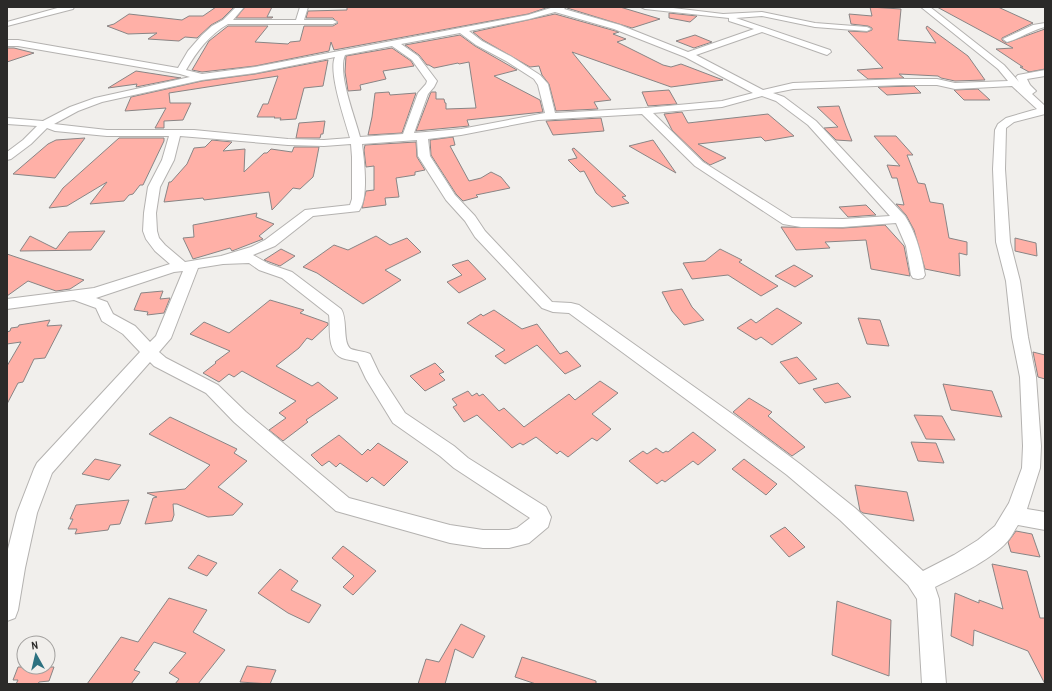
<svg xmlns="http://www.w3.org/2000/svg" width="1052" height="691" font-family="'Archivo Narrow',sans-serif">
<rect width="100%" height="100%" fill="#f1efec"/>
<path fill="#ffb0a7" stroke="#898585" d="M 216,7 L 234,7 L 222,19 L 211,25 L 197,38 L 185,37 L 179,41 L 148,39 L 157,33 L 128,34 L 107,26 L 114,24 L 129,14 L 182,20 L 189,16 L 203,16 Z
M 245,7 L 272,7 L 267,17 L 273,17 L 272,18 L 236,18 Z
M 347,7 L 549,7 L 528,14 L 334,50 L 331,42 L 329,51 L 255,66 L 202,72 L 192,70 L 209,41 L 228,26 L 268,26 L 255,42 L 288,44 L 290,42 L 300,41 L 304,26 L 333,26 L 338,23 L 333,18 L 306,18 L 308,11 L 347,10 Z
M 568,7 L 620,7 L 660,19 L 632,28 L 567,8 Z
M 870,7 L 901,9 L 898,40 L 936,43 L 926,28 L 927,26 L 968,56 L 985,80 L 955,81 L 941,78 L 938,76 L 899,74 L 904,78 L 868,79 L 857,70 L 883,68 L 848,31 L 867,32 L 872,30 L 872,28 L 868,26 L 851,24 L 849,14 L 872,16 Z
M 937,7 L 998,7 L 1033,23 L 1002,38 L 1002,40 L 1006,43 L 1045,29 L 1045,69 L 1029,72 L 1020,67 L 1023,67 L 996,49 L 1013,48 Z
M 669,13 L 697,16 L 690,22 L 669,18 Z
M 555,14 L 619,32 L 613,34 L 626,39 L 617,42 L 663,65 L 671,67 L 681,64 L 723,80 L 671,87 L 572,52 L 611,100 L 594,102 L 598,109 L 556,111 L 549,84 L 542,75 L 539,66 L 530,67 L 483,40 L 473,32 Z
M 460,35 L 475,46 L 517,70 L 494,76 L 540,100 L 543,112 L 467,120 L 469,126 L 416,131 L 431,92 L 436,92 L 436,99 L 444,99 L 445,103 L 446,103 L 446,109 L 476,108 L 469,62 L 459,64 L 458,63 L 434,68 L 429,65 L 427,65 L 419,55 L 405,45 Z
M 695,35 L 712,42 L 694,48 L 676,41 Z
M 7,48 L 14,48 L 34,53 L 7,62 Z
M 392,48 L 411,61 L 414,66 L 383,71 L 386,79 L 360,85 L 361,90 L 348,91 L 345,72 L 346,56 Z
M 328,60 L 323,86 L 304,88 L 296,119 L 280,120 L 281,118 L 274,118 L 275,117 L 257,117 L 263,104 L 268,104 L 278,76 L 169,93 L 170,103 L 191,103 L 183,120 L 164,121 L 164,128 L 155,128 L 166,108 L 125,111 L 131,97 L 202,81 L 255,74 Z
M 136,71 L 168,76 L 181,78 L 136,87 L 137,84 L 108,88 Z
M 914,86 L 921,93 L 887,95 L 878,87 Z
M 978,89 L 990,100 L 964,100 L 954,90 Z
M 669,90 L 677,104 L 648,106 L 642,92 Z
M 389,92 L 390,95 L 416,93 L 402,133 L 368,135 L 372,117 L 375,93 Z
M 839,106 L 846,126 L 852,141 L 836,140 L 824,128 L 838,127 L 817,107 Z
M 682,112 L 688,123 L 768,114 L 794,136 L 765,141 L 761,137 L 698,144 L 726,158 L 710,165 L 704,161 L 672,130 L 664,114 Z
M 601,118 L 604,131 L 553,135 L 546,121 Z
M 325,121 L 323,134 L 321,134 L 320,138 L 296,138 L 299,123 Z
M 874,136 L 896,136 L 913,155 L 907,155 L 918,183 L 925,184 L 930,202 L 943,204 L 949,238 L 967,242 L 967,255 L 959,253 L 960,276 L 925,269 L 914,230 L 906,215 L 896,204 L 904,205 L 897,178 L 892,178 L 887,165 L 900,166 Z
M 453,137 L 455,145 L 450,146 L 469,181 L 481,178 L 491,172 L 501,177 L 510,188 L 476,195 L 478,197 L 463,201 L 456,194 L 431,155 L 430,140 Z
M 85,138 L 55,178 L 13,174 L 48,144 L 56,140 Z
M 119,138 L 164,138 L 164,141 L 143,185 L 140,185 L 133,194 L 129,195 L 124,201 L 90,204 L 107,182 L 67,206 L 49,208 L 63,188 Z
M 212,140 L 232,142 L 223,151 L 245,149 L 244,172 L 264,153 L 267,153 L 271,149 L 292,152 L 294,147 L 319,147 L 314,173 L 313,177 L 300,189 L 293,188 L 272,210 L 269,192 L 204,200 L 203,198 L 164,202 L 169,182 L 171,182 L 187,164 L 194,148 L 205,147 Z
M 653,140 L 676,173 L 629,146 Z
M 416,142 L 417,157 L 425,170 L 415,172 L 415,175 L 396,178 L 399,197 L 385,198 L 386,205 L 362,208 L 366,191 L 374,190 L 374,166 L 366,167 L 364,150 L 365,145 Z
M 574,148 L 626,196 L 622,197 L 629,203 L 612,207 L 596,193 L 584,171 L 580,172 L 568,160 L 577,158 L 572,149 Z
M 866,205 L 876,215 L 848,217 L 839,207 Z
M 257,213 L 256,217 L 274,224 L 259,236 L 263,239 L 232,251 L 230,248 L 193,259 L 183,238 L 194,237 L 193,225 Z
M 885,225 L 904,246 L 910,276 L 871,269 L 866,240 L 825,242 L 830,248 L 796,250 L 781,227 L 843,228 Z
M 105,231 L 91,250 L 20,251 L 30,236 L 56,249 L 69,232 Z
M 376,236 L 390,245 L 407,238 L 421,252 L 385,270 L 401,280 L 363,304 L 317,273 L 303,267 L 334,245 L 348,250 Z
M 1015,238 L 1036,243 L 1037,256 L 1015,251 Z
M 281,249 L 295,256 L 280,266 L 264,260 Z
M 720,249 L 742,260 L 739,262 L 778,286 L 761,296 L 728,275 L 692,279 L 683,263 L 705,261 Z
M 7,254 L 84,280 L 70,289 L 56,291 L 28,281 L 7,296 Z
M 468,260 L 486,279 L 459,293 L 447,282 L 462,275 L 452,265 Z
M 794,265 L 813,276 L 795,287 L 775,276 Z
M 682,289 L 692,307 L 704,320 L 684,325 L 672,311 L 662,292 Z
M 163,291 L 160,299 L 170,298 L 164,313 L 147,315 L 148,312 L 134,310 L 141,293 Z
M 270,300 L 304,310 L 300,313 L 328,323 L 328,325 L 312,340 L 307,338 L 299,348 L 276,366 L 312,386 L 318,382 L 338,398 L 306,420 L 308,422 L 283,441 L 269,430 L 286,418 L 279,413 L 296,401 L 242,371 L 234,377 L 229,374 L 219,382 L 203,373 L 216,363 L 215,362 L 230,351 L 190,334 L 204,322 L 229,333 Z
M 777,308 L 802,323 L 772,345 L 761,337 L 756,340 L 737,328 L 751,319 L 756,323 Z
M 494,310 L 522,329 L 537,324 L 560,354 L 567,351 L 581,366 L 565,374 L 537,345 L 505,364 L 495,356 L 505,350 L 467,323 L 481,314 L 483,316 Z
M 858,318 L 880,320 L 889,346 L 867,344 Z
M 50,320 L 47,326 L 62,325 L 45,358 L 34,359 L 23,382 L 18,383 L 7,404 L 7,366 L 21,342 L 7,344 L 7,332 L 10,331 L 11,328 L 18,327 L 19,325 Z
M 1033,352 L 1045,355 L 1045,379 L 1038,377 Z
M 797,357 L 817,379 L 799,384 L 780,362 Z
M 435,363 L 444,372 L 439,374 L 445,380 L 425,391 L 410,376 Z
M 600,381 L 618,393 L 592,414 L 611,429 L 597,441 L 592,438 L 568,457 L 560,451 L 557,454 L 536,437 L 523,445 L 520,443 L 512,448 L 477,415 L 464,422 L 453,407 L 457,405 L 452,399 L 468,391 L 472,396 L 477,393 L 479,396 L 483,394 L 499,411 L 504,408 L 524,427 L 569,394 L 575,400 Z
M 838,383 L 851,397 L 825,403 L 813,389 Z
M 943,384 L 992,391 L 1002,417 L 951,410 Z
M 749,398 L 772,412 L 768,416 L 805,447 L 792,456 L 733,412 Z
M 914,415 L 942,416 L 955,440 L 926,439 Z
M 170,417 L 237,449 L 234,453 L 247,461 L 218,487 L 243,504 L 233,515 L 208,517 L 177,504 L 173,504 L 174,515 L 172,521 L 145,524 L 153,498 L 157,497 L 147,493 L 185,489 L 210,465 L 149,434 Z
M 693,432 L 716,450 L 698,465 L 693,461 L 665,482 L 662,480 L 657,484 L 629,461 L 643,451 L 647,454 L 656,448 L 663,453 L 666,451 L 668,452 Z
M 339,435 L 362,455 L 368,449 L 370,451 L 378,443 L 408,462 L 384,486 L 372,477 L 367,482 L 340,463 L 336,467 L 329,461 L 322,466 L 311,455 Z
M 911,442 L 936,443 L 944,463 L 918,461 Z
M 95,459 L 121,465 L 109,480 L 82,474 Z
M 744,459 L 777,484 L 766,495 L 732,469 Z
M 855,485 L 907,492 L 914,521 L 863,513 L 860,511 Z
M 129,500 L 120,524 L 110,525 L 108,530 L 75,534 L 77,529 L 68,529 L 73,519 L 70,519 L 76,505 Z
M 785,527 L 805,547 L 789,557 L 770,536 Z
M 1016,531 L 1032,534 L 1040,557 L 1011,552 L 1008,542 Z
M 343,546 L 376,571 L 353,595 L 343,587 L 354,576 L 332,558 Z
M 198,555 L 217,563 L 207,576 L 188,568 Z
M 992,564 L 1027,571 L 1040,618 L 1045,618 L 1045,684 L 1028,651 L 974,630 L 973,646 L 951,636 L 955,593 L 979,603 L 979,600 L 1003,609 Z
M 280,569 L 298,581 L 291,590 L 321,605 L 309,623 L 288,613 L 258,593 Z
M 169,598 L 207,610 L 193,632 L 225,650 L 198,684 L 175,684 L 179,679 L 169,673 L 186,653 L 154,642 L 134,670 L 140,672 L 131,684 L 87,684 L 121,637 L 138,642 Z
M 837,601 L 891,620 L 889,676 L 832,655 Z
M 461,624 L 485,636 L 473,658 L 455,649 L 445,684 L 418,684 L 426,659 L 439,662 Z
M 522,657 L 596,681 L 596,684 L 536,684 L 515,677 Z
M 247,666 L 276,670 L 270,684 L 240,682 Z
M 18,667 L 54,667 L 49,681 L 39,682 L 38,684 L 16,684 L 18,680 L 13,680 Z"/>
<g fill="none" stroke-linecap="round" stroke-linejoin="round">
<defs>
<path id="minor" d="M 61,7 L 74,7 L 73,9 L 7,26 L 7,22 Z
M 236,7 L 244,7 L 233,20 L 296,20 L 300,7 L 308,7 L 304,20 L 333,20 L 337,22 L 333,24 L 228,24 C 209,35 197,51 186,70 L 202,74 L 255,67 L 528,15 L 554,7 L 566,7 L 564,9 L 620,25 L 688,52 L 754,29 L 729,21 L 729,18 L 645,9 L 641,7 L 665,7 L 723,14 L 762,12 L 815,23 L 867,27 L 871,29 L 867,31 L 815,27 L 762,16 L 736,18 L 830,50 L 831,52 L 827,55 L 824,54 L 762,32 L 696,55 L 763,90 L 793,83 L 903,79 L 937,79 L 955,83 L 1008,81 L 998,69 L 921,7 L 930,7 L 1004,65 L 1019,82 L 1016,77 L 1018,75 L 1045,70 L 1045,76 L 1027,79 L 1030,85 L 1036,91 L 1032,94 L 1045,106 L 1045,114 L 1014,122 L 1006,128 L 1005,169 L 1010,242 L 1020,281 L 1028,337 L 1036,377 L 1041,446 L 1040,468 L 1027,509 L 1045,512 L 1045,530 L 1018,525 C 1015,529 1013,534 1010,538 C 997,557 955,577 935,587 L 939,599 L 946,684 L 922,684 L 917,599 L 908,585 L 840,520 L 787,475 L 694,405 L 569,313 L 553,312 L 542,308 L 475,237 L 465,221 L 446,200 L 418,156 L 417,140 L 362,144 C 364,160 369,197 359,211 L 313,216 L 275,246 L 253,255 L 269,264 L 292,272 L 341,309 C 348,319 342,343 351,349 C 356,351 364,351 370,354 L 379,373 L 405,413 L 454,446 L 468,458 L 546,507 L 551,517 L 548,527 L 529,543 L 509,548 L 483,548 L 450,543 L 336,511 L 234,422 L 206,393 L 154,366 L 150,362 L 52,473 L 37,513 L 25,568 L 18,610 L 15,618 L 7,621 L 7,553 L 17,513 L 34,469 L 37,463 L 140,352 L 123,334 L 102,321 L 96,308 L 74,300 L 7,309 L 7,299 L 94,288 L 170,264 L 155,251 L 146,239 L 143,231 L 144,213 L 148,187 L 162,160 L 169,136 L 107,136 L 55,131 L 47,128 L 31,144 L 11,159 L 7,160 L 7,152 L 23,140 L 37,126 L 7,124 L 7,118 L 43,121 L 70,107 L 95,98 L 190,77 L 180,74 L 18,46 L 7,46 L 7,40 L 18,40 L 178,68 L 188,51 L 202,35 L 212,26 L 223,20 ZM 555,12 L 614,29 L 685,57 L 753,93 L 722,101 L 645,108 L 555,113 L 548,84 L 540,75 L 512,57 L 482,41 L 469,31 L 529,19 ZM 460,33 L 476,45 L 506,61 L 534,79 L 538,85 L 545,113 L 461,129 L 414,133 L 428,94 L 434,87 L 437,81 L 418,56 L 401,44 ZM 392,46 L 412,60 L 427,81 L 426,84 L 418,93 L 403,134 L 360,137 C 355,117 337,73 345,55 ZM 335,57 C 328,72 345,120 350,138 L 324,140 L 288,139 L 194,130 L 107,130 L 54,124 L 78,111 L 102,102 L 202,80 L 255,73 ZM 903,85 L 937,85 L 955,89 L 1012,86 L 1037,109 L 1006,118 L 998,124 L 995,130 L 993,169 L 996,242 L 1006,281 L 1012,337 L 1020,377 L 1023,446 L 1022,468 L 1009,503 L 995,526 L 978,540 L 954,555 L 923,571 L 855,508 L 800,464 L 738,418 L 579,305 L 571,303 L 552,302 L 485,231 L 475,216 L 455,195 L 430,156 L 428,139 L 461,135 L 538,120 L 642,114 L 695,166 L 783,224 L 801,227 L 843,227 L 896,223 L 906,246 L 911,275 L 913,278 L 918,279 L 923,278 L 925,275 C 921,254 917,235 905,216 L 816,121 L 784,97 L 773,93 L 793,89 ZM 762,96 L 776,101 L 808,125 L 890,216 L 843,219 L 792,218 L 703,162 L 653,113 L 722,107 ZM 180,136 L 288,145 L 324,146 L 351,144 L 352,157 L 352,199 L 350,205 L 305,210 L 265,240 L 251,247 L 221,256 L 185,262 L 165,245 L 159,238 L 157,231 L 156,213 L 160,187 L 174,160 ZM 249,263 L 259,270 L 282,278 L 329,315 C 331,328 326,351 342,358 C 347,360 353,360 358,362 L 366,379 L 393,423 L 440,456 L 454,468 L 530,518 L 517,528 L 509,530 L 483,530 L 450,525 L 349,498 L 246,412 L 218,385 L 166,358 L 159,352 L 171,338 L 198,268 L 223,264 ZM 183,271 L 156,336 L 150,342 L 135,326 L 113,314 L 107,302 L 96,298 L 174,272 Z
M 1045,23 L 1045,27 C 1032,30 1021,38 1007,42 L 1003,39 L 1033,25 Z"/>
</defs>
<use href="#minor" stroke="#b4b2b0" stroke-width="2"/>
<use href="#minor" fill="#fff" fill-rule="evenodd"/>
</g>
<rect width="1052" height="691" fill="none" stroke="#2b2a29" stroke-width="16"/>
<g transform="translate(36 655) rotate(352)"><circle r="19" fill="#f1efec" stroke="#a2a09e"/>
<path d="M0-3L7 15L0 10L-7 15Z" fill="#2c7180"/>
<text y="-6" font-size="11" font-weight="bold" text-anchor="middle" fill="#2b2a29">N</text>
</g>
</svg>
